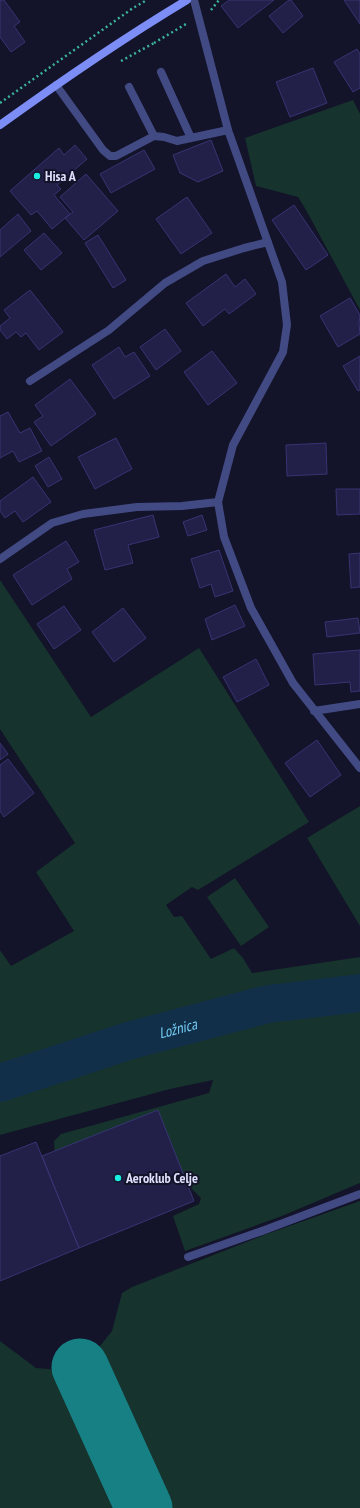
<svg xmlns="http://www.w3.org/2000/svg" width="360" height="1508" font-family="'PT Sans Narrow',sans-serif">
<rect width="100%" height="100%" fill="#131329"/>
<path fill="#16332d" d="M 353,100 L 360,114 L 360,310 L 306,210 L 298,197 L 256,186 L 245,138 Z
M 0,580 L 91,717 L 199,648 L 309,822 L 198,890 L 192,887 L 166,905 L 174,917 L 182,916 L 211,959 L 234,948 L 243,958 L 252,973 L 360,957 L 360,985 L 256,998 L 40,1056 L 0,1071 L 0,950 L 11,966 L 74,931 L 36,872 L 75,843 L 0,729 Z
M 360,806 L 360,926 L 307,838 Z
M 235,878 L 269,927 L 241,946 L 207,897 Z
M 360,1004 L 360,1183 L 282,1216 L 185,1251 L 173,1216 L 199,1204 L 201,1198 L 184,1181 L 55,1160 L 54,1141 L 61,1134 L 209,1093 L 213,1080 L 170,1089 L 0,1135 L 0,1091 L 111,1054 L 230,1023 Z
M 360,1201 L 360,1508 L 151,1508 L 88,1361 L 112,1331 L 122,1293 L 132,1287 L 264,1235 Z
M 0,1341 L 36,1368 L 72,1371 L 130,1508 L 0,1508 Z"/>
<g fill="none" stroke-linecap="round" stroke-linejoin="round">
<path stroke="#112f49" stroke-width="38" id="s1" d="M 0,1083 L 128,1041 L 268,1004 L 360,993"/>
<path stroke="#168085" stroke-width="57" d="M 80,1367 L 144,1508"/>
</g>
<path fill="#222049" stroke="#373473" d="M 2,0 L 4,0 L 20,22 L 14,26 L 25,42 L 11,52 L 0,37 L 0,1 Z
M 229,0 L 274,0 L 238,28 L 221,6 Z
M 289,0 L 291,0 L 303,16 L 283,33 L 269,16 Z
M 344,0 L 360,0 L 360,24 Z
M 357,49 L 360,54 L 360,88 L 353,92 L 334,62 Z
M 313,68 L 327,103 L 290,117 L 276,82 Z
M 211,140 L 223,171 L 198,182 L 180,173 L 173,155 Z
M 75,145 L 87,159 L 57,185 L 61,189 L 54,195 L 70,214 L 52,229 L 37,211 L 31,215 L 10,191 L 59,148 L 64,155 Z
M 144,150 L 155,169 L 111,193 L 100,174 Z
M 86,174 L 118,211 L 84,240 L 65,218 L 73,212 L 60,197 Z
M 187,197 L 212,233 L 181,254 L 156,219 Z
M 294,205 L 328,255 L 306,270 L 272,220 Z
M 18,214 L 31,231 L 0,257 L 0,230 Z
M 44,233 L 62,253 L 41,270 L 24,250 Z
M 98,235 L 126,280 L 113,288 L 85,243 Z
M 226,274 L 235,287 L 245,279 L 256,294 L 229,314 L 225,309 L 203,326 L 186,303 Z
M 30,290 L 63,332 L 39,350 L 26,333 L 21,337 L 16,332 L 7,339 L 0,330 L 0,326 L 10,318 L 4,310 Z
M 350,298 L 360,315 L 359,323 L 360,334 L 338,347 L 320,316 Z
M 165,329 L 181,351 L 156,370 L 140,347 Z
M 119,347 L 125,357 L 134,352 L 150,376 L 114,399 L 92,365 Z
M 212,351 L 237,383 L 208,405 L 184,372 Z
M 360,356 L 360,390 L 358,391 L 343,366 Z
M 70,379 L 96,414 L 51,446 L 34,422 L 43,416 L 35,405 Z
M 8,412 L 20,433 L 30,428 L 42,451 L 19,462 L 13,451 L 0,458 L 0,416 Z
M 116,438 L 132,469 L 95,489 L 78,457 Z
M 326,443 L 327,474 L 287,476 L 286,445 Z
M 49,457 L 62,479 L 48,487 L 35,466 Z
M 33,477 L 51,502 L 23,522 L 15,511 L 5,518 L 0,511 L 0,501 Z
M 336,489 L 360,489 L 360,514 L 337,515 Z
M 153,515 L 159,537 L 128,545 L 133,563 L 105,570 L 94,530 Z
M 202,515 L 207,530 L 188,536 L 183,522 Z
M 66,541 L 79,562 L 67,569 L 72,579 L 32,605 L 13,575 Z
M 219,550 L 233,591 L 215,597 L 211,584 L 200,588 L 191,559 Z
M 360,553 L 360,587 L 351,588 L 349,554 Z
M 235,605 L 245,626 L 212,640 L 205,619 Z
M 64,606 L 81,630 L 54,649 L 37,624 Z
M 123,608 L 146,638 L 114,662 L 92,632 Z
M 358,618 L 360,633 L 327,637 L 325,622 Z
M 360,650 L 360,691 L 351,692 L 350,682 L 315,685 L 313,654 Z
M 256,659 L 269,685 L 237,702 L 223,677 Z
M 317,740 L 341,775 L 310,797 L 285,763 Z
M 0,743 L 8,754 L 0,760 Z
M 8,759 L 34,793 L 4,817 L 0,811 L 0,765 Z
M 158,1110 L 194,1201 L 79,1248 L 42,1156 Z
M 36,1142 L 79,1248 L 0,1281 L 0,1156 Z"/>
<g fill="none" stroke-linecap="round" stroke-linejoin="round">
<path stroke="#3bb499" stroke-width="2.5" stroke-dasharray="2 3" stroke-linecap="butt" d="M 211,10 L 219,0
M 154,43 L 186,24
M 121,61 L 154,43
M 0,103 L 133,8 L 147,0"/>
<path stroke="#424a84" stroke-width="8" d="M 161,72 L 191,138
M 56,85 L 103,150 L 110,156 L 116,156 L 154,136 L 164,137 L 177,141 L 228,130
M 129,87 L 154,136
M 188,1257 L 262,1231"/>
<path stroke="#424a84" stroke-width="8" d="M 194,0 L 228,130 L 282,282 L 287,325 L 283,352 L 233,445 L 218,502 L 224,537 L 251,608 L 293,683 L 360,768
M 30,381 L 109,330 L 165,283 L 203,261 L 244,248 L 268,242
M 0,559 L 52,523 L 83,514 L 137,507 L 182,506 L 218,502
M 314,711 L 360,704
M 262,1231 L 360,1194"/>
<path stroke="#7c8df5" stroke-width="8" d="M 0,125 C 61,81 122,39 187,0"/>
</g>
<g fill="#19ede1" stroke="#131329" stroke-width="1.5">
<circle cx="37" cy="176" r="4"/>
<circle cx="118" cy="1178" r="4"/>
</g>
<g text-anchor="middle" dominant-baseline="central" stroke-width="4" stroke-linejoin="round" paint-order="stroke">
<g font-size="14" font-weight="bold" fill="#dedffc" stroke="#131329" text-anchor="start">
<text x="45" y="176">Hisa A</text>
<text x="126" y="1178">Aeroklub Celje</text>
</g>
<g font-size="15" font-style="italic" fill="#74cdf4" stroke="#131329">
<text stroke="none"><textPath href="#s1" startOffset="186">Ložnica</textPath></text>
</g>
</g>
</svg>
